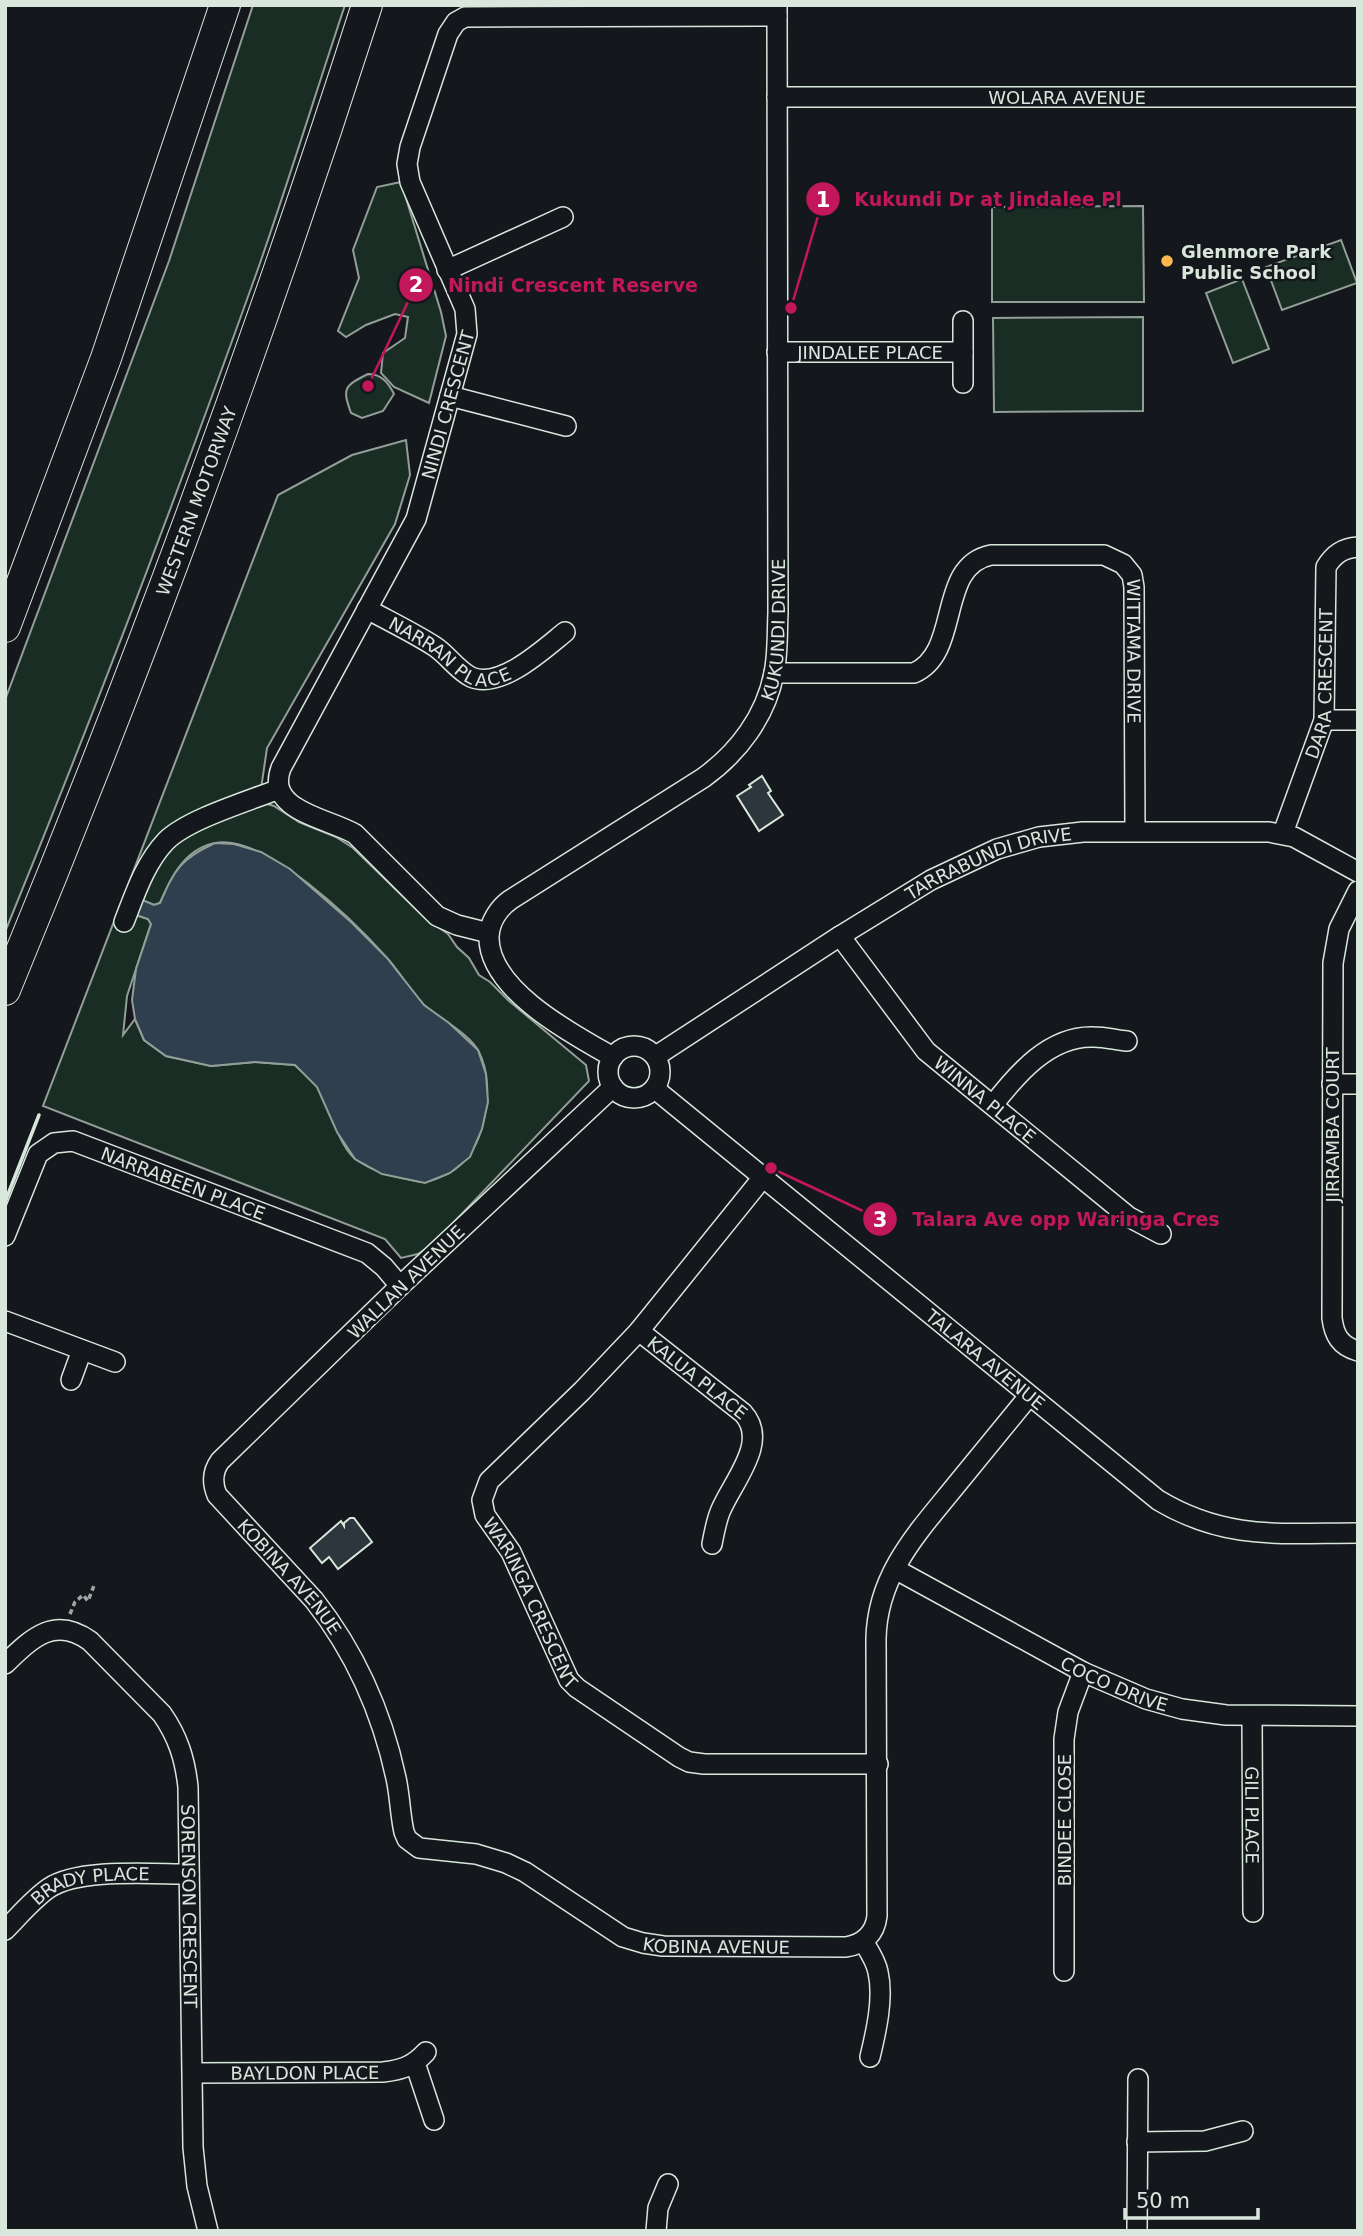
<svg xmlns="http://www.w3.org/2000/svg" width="1363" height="2236" font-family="'DejaVu Sans',sans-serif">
<rect width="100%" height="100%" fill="#14181c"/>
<path fill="#1a2d24" stroke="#939e99" stroke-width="2" d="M 253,5 L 345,5 C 316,92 289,180 259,266 C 179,490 95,712 5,932 L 5,700 L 169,261 Z
M 401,182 L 441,312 L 446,336 L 429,403 L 394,387 L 381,373 L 383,353 L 405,338 L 408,317 L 395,314 L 366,325 L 346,337 L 338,331 L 359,278 L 353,250 L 377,187 Z
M 1143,206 L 1144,302 L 992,302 L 992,207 Z
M 1341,240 L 1357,283 L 1282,310 L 1266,267 Z
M 1242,279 L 1269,349 L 1233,363 L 1206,293 Z
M 1143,317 L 1143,411 L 994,412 L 993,318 Z
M 368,374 C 381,374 388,382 394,394 L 383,411 L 362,418 L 351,413 C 342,388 344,386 368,374 Z
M 406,440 L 410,475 L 395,524 L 267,748 L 261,789 L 252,797 C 225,808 189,815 166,834 C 146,852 129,896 119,922 L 127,924 L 133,914 L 148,919 L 151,924 L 127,996 L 123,1035 L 135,1019 L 144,1040 L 166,1056 L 211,1066 L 255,1062 L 295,1065 C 302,1072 312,1079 318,1087 C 331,1107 338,1148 358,1161 C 372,1170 385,1175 402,1178 C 408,1179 416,1182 423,1182 C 428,1182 433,1180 438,1178 C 467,1168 480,1143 485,1114 C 489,1094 488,1070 479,1052 C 470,1033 437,1018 423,1004 C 409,990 400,972 387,958 C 355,922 266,834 215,843 C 184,849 171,878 160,903 L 154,905 L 139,899 L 152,867 L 168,845 L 181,835 L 199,825 L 254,805 L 264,803 L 274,806 L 299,822 L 336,837 L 353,848 L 424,917 L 448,934 L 457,947 L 469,958 L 479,975 L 490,982 L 509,1001 L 586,1065 L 589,1081 L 433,1244 L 418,1254 L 401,1258 L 385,1239 L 43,1106 L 278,495 L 352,455 Z"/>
<path fill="#2f3f4d" stroke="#939e99" stroke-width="2" d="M 215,843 L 234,844 L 261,852 L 290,869 L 351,922 L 387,958 L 424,1005 L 449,1023 L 478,1050 L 486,1074 L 488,1102 L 482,1129 L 470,1157 L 450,1173 L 425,1183 L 382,1174 L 355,1159 L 337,1132 L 317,1087 L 295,1065 L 255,1062 L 211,1066 L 166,1056 L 144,1040 L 135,1019 L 132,1000 L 136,969 L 151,924 L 148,919 L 133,914 L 140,899 L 154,905 L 160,903 C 175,869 180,859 215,843 Z"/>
<path fill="#2c363c" stroke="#d8e6dc" stroke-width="2" d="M 762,776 L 771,791 L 768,793 L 783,815 L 759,831 L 737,796 L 751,787 L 749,785 Z
M 350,1518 L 354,1518 L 372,1542 L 338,1569 L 329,1557 L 322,1563 L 310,1548 L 341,1521 L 344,1526 L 344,1523 Z"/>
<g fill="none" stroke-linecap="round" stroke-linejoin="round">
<defs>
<g id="minor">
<path id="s1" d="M 777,97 L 1358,97"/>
<path d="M 447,270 L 563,217"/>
<path d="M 963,321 L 963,383"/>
<path id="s2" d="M 777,352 L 963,352"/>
<path d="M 450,396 L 566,426"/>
<path id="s3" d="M 367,609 C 389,621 412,632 434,646 C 447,654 457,670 471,677 C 500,690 544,649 565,632"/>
<path id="s4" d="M 774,673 L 914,673 C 962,652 936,566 991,555 L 1104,555 L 1123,564 L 1132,575 L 1134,587 L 1135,830"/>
<path d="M 1324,720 L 1358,720"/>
<path id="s5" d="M 1283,833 L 1324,720 L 1326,567 C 1334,554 1343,548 1358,547"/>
<path d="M 1358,891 L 1339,929 L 1333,963 L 1332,1318 C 1334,1335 1340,1346 1358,1351"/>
<path d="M 124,922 C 135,894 145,863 166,841 C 188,819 249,801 279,789"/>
<path id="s6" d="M 489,933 L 457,925 L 437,916 L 355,834 C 328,818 265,811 281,768 L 416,519 L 467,334 L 465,309 L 410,182 L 407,164 L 410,147 L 448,34 L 456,22 L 465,17 L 777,16"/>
<path id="s7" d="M 840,936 L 926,1051 L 1129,1217 L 1161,1234"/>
<circle cx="634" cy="1072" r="26"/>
<path id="s8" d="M 656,1056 L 840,936 L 931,880 L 997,849 L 1039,837 L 1083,832 L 1269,832 L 1294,837 L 1358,872"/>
<path id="s9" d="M 613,1057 C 572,1034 487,989 489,936 C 490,921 499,908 510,900 L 703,778 C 738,753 766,716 774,673 C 778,654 777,633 778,613 L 777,5"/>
<path d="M 1332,1084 L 1358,1084"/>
<path id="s10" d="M 613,1087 L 400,1286 L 220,1461 C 212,1472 212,1483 217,1495 L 314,1600 C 355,1652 382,1713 396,1778 C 400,1796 400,1814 404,1832 L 407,1839 L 419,1848 L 476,1854 L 506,1863 L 525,1872 L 623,1937 L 643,1943 L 663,1946 L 846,1947 C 864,1944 875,1934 877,1916 L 876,1639 C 877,1574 919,1531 957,1484 C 981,1455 1005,1425 1029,1396"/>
<path id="s11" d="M 655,1089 L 1158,1500 C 1226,1541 1282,1533 1358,1533"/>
<path d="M 993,1105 C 1017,1074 1050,1035 1094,1037 C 1105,1037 1116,1040 1127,1041"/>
<path id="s12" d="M 764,1176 L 639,1331 L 582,1391 L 489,1481 L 482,1500 L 485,1515 L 511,1552 L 569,1680 L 577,1688 L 679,1757 L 689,1762 L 704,1764 L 878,1764"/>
<path id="s13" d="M 5,1236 L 38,1154 L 54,1143 L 73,1141 L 367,1253 L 384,1267 L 400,1286"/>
<path d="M 5,1321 L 115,1362"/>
<path id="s14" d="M 639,1331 L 743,1413 C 770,1442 732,1482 720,1512 C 716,1522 714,1534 712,1544"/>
<path d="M 71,1380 L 82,1350"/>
<path id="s15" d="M 895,1569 L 1083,1672 L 1146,1699 L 1182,1709 L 1226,1715 L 1358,1716"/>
<path id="s16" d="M 5,1664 C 31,1639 54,1615 90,1641 L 162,1714 C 178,1737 185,1759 188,1787 L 193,2147 L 197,2186 L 208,2231"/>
<path id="s17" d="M 1252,1717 L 1253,1912"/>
<path id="s18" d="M 5,1930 C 19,1916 33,1899 49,1888 C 79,1868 151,1874 189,1874"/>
<path d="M 863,1941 C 869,1951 876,1961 878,1972 C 884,1998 876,2032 870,2057"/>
<path d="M 1064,1971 L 1064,1739 L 1068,1712 L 1083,1672"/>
<path d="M 415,2063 L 434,2120"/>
<path id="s19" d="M 193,2073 L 383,2072 C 402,2070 413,2066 426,2052"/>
<path d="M 1137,2142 L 1205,2141 L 1243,2131"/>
<path d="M 656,2231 L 658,2208 L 668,2184"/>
<path d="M 1137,2231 L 1138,2079"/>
</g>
<g id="highway">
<path d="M 5,627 L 106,358 L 225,5"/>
<path id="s20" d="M 5,990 C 139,666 260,339 367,5"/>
</g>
</defs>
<use href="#minor" stroke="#d8e6dc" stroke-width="22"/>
<use href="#highway" stroke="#d8e6dc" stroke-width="32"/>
<path stroke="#9da8a2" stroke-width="3.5" stroke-dasharray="5 3.5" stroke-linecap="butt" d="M 70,1614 L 75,1602 L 83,1595 L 88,1601 L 95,1583"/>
<use href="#minor" stroke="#14181c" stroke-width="19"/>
<use href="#highway" stroke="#14181c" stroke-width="30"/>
<path stroke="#d8e6dc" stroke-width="3.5" d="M 5,1202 L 39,1115"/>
</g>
<circle fill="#ffb74d" stroke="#14181c" stroke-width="2.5" cx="1167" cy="261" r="7"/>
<g text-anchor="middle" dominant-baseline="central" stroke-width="5" stroke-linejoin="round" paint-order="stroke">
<g font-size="18" fill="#d8e6dc" stroke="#14181c">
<text stroke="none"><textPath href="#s1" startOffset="290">WOLARA AVENUE</textPath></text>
<text stroke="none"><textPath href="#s2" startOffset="93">JINDALEE PLACE</textPath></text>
<text stroke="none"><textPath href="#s6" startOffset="684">NINDI CRESCENT</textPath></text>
<text stroke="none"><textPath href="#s20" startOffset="525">WESTERN MOTORWAY</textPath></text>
<text stroke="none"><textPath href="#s9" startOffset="625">KUKUNDI DRIVE</textPath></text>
<text stroke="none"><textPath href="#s3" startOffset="96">NARRAN PLACE</textPath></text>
<text stroke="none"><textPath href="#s4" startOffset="513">WITTAMA DRIVE</textPath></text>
<text stroke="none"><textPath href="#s5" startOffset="156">DARA CRESCENT</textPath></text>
<text stroke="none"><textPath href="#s8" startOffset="387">TARRABUNDI DRIVE</textPath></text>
<text stroke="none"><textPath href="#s7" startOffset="220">WINNA PLACE</textPath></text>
<text transform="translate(1332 1125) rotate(-90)">JIRRAMBA COURT</text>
<text stroke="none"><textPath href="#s13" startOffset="245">NARRABEEN PLACE</textPath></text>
<text transform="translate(406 1282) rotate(-44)">WALLAN AVENUE</text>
<text stroke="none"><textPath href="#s11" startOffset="427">TALARA AVENUE</textPath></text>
<text stroke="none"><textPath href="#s14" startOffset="75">KALUA PLACE</textPath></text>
<text stroke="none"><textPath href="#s10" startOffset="688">KOBINA AVENUE</textPath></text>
<text stroke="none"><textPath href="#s12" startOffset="546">WARINGA CRESCENT</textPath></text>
<text stroke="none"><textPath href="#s15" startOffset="248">COCO DRIVE</textPath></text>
<text stroke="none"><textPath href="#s17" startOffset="98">GILI PLACE</textPath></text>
<text transform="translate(1064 1820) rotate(-90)">BINDEE CLOSE</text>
<text stroke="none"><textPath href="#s18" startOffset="102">BRADY PLACE</textPath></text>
<text stroke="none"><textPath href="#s16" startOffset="399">SORENSON CRESCENT</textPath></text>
<text stroke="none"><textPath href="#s10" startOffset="1318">KOBINA AVENUE</textPath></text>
<text stroke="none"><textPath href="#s19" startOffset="112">BAYLDON PLACE</textPath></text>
</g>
<g font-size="18" font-weight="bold" fill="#d8e6dc" stroke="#14181c" text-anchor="start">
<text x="1181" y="251">Glenmore Park<tspan x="1181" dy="21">Public School</tspan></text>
</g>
</g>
<path fill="none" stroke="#c2185b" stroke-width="2.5" d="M791 308L823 199M368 386L416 285M771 1168L880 1219"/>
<g fill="#c2185b" stroke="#14181c" stroke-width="2.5">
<circle cx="791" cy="308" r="7"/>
<circle cx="368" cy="386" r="7"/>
<circle cx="771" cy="1168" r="7"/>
<circle cx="823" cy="199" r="18"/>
<circle cx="416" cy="285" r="18"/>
<circle cx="880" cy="1219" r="18"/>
</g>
<g font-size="21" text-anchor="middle" font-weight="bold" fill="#fff">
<text x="823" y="207">1</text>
<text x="416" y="292">2</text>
<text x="880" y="1227">3</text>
</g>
<g font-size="19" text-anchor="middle" font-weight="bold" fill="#c2185b" stroke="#14181c" stroke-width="5" stroke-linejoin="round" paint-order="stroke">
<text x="988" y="206">Kukundi Dr at Jindalee Pl</text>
<text x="573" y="292">Nindi Crescent Reserve</text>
<text x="1066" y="1226">Talara Ave opp Waringa Cres</text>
</g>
<rect width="1363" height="2236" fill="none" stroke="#d8e6dc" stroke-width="14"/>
<path d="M1125 2208v10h133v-10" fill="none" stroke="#d8e6dc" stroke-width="3.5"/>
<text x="1136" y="2208" font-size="21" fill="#d8e6dc" stroke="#14181c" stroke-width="5" paint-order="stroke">50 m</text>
</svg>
